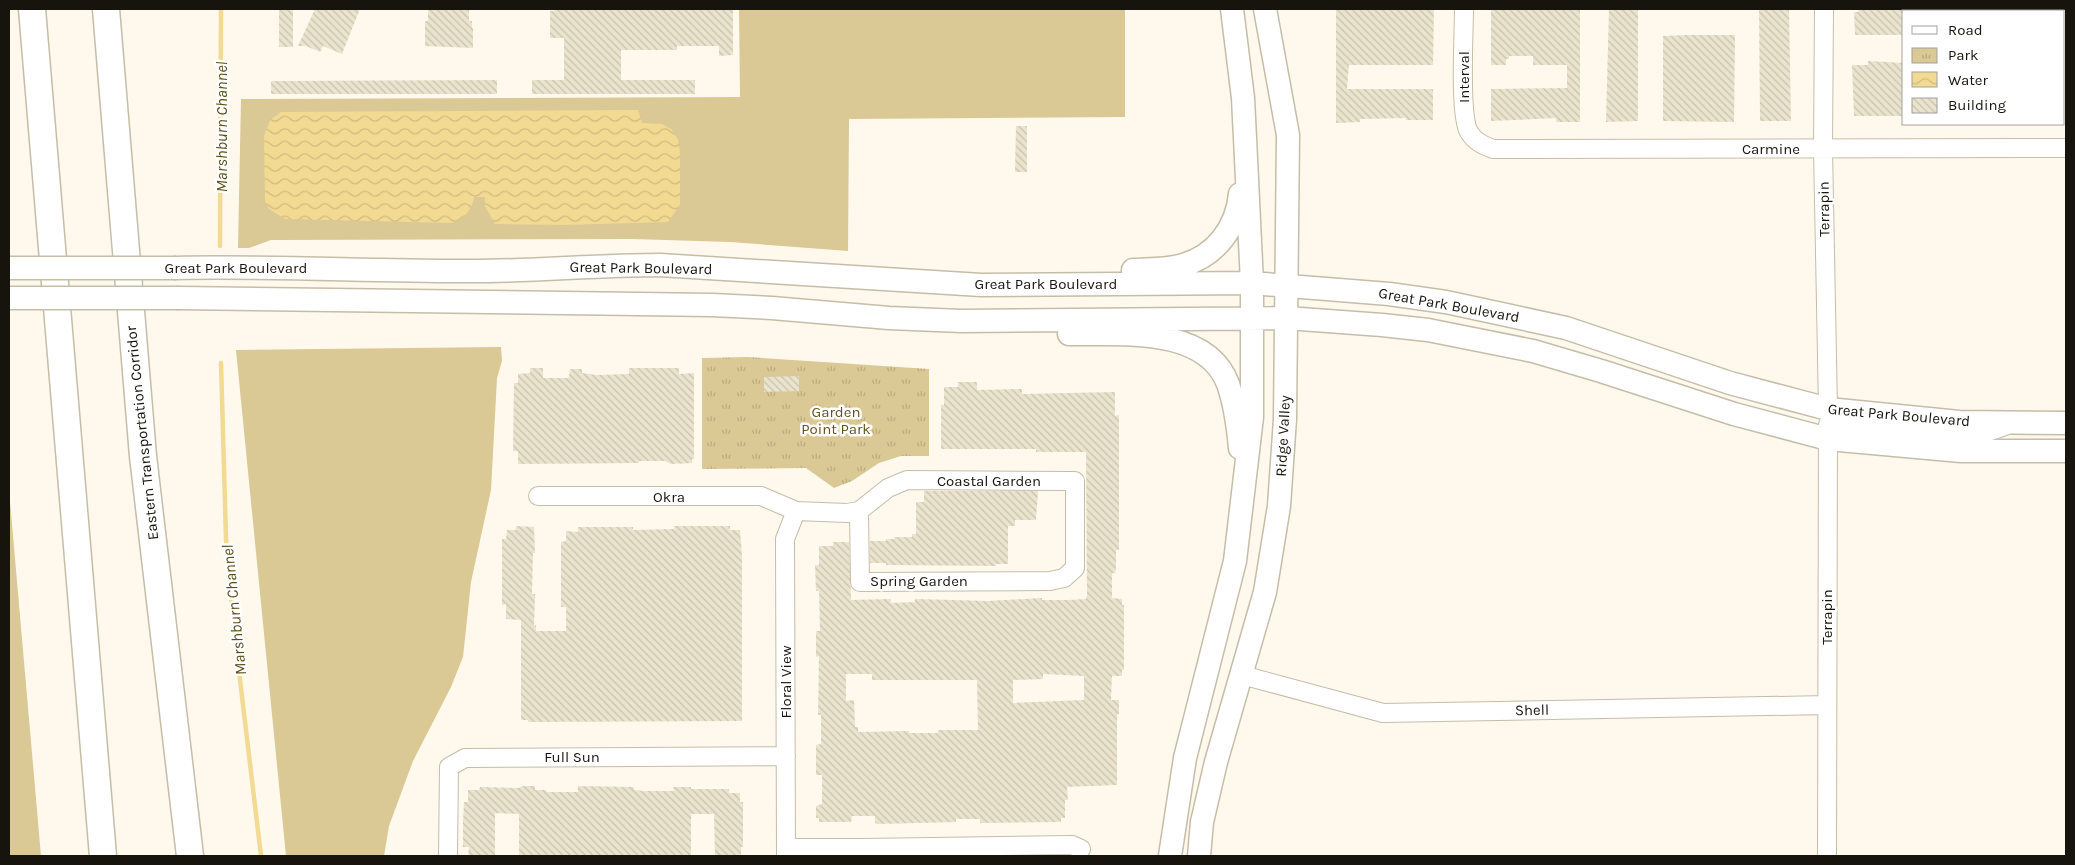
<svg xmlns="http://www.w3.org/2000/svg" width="2075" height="865" font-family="Karla,sans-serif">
<defs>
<pattern id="park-tufts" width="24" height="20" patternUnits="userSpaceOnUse" patternTransform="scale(1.25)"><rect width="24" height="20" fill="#dac895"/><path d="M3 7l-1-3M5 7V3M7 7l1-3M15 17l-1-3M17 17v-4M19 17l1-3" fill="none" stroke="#baab7f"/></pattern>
<pattern id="water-waves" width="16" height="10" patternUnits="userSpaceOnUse" patternTransform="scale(1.25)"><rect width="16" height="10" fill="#f3da93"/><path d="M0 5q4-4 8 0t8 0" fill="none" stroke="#d0ba7e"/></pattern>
<pattern id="building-back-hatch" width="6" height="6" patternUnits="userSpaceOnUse" patternTransform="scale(1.25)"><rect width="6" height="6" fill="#eae3cd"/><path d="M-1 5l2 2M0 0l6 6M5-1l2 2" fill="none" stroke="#c8c2af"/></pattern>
</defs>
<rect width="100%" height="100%" fill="#fef9ec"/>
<path fill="#dac895" d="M 739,9 L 1125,9 L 1125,117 L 849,119 L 848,251 L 730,242 L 633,239 L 271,240 L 249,248 L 238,248 L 241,99 L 740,97 Z
M 501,347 L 502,361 L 497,378 L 491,490 L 471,582 L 463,657 L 451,687 L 413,761 L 389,826 L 384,856 L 286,856 L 236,350 Z
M 9,490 L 41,856 L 9,856 Z"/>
<path fill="url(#park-tufts)" d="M 748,357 L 929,369 L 929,456 L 901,456 L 879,463 L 852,481 L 834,488 L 806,468 L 702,469 L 702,358 Z"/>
<path fill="url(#water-waves)" d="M 638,110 L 642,123 L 662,124 L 671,129 L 678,139 L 680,152 L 680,205 L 668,222 L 564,225 L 495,224 L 485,206 L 485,197 L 474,197 C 473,209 463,220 451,223 L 285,219 L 269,209 L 265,201 L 264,136 L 270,120 L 281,112 Z"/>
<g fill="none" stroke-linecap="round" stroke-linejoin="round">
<path stroke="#f3da93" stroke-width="4.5" d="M 220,246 L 221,9
M 221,363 L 226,538 L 233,621 L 261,856"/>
</g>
<path fill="url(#building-back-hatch)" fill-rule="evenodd" d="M 279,9 L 293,9 L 293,47 L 279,47 Z
M 315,9 L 360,9 L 342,54 L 323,46 L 320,52 L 306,46 L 298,46 Z
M 428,9 L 469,9 L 469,21 L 472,21 L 472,28 L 473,28 L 473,48 L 425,46 L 425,21 L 428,21 Z
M 554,9 L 733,9 L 733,55 L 719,56 L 719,46 L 677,46 L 677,50 L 621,50 L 621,80 L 695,80 L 695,94 L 532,94 L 532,80 L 564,80 L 564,38 L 550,38 L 550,11 L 554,11 Z
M 1336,9 L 1434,9 L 1433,65 L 1349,65 L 1347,89 L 1433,89 L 1433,120 L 1406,120 L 1406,118 L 1360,119 L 1360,122 L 1336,123 Z
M 1491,9 L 1580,9 L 1580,122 L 1556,122 L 1556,118 L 1491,121 L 1491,89 L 1567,88 L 1567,65 L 1533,65 L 1533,56 L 1509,56 L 1509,59 L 1506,59 L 1506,65 L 1491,65 Z
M 1609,9 L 1638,9 L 1638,121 L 1606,122 Z
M 1759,9 L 1789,9 L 1791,121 L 1760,121 Z
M 1859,9 L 1904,9 L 1904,35 L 1855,35 L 1854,12 L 1858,12 Z
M 1686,35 L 1735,35 L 1734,122 L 1663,121 L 1663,36 Z
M 1868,61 L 1904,63 L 1904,116 L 1854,116 L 1852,65 L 1868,65 Z
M 497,80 L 497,94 L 271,94 L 271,81 Z
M 1016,126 L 1027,126 L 1027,172 L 1015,172 Z
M 530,368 L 543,368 L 543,378 L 568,378 L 569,377 L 570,369 L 582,369 L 582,373 L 597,375 L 629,374 L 629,368 L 679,368 L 679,374 L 694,373 L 694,459 L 692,459 L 692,463 L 671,464 L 665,461 L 639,461 L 639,463 L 518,464 L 518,451 L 513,451 L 514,383 L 518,383 L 518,374 L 530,373 Z
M 799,376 L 799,391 L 764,392 L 764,377 Z
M 958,382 L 977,382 L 977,390 L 1022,389 L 1022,394 L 1115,392 L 1115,416 L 1119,415 L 1119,550 L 1116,550 L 1116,568 L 1115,573 L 1112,573 L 1112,598 L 1122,599 L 1122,605 L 1124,605 L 1124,670 L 1122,670 L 1122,676 L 1112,676 L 1111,700 L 1119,700 L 1119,714 L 1117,714 L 1117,785 L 1067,787 L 1068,800 L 1065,800 L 1065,818 L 1061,818 L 1061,822 L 980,823 L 980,819 L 956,819 L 956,822 L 878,824 L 875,823 L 875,816 L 852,816 L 851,822 L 819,822 L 819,818 L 816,818 L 816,806 L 822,804 L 822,775 L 816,775 L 816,745 L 821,744 L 821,715 L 818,715 L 819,656 L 816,657 L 816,631 L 820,631 L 819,591 L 816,591 L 815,565 L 819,565 L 819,546 L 833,546 L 833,542 L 849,542 L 851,600 L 891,599 L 891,603 L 915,602 L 915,599 L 988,601 L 1042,598 L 1042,600 L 1068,600 L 1086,599 L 1087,596 L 1086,452 L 1036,452 L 1036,449 L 941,449 L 941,405 L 944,405 L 944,387 L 958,387 ZM 846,674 L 872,674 L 872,680 L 977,680 L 978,730 L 938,730 L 938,733 L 909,733 L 909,731 L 858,732 L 858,727 L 855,727 L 854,700 L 846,701 ZM 1043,674 L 1084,676 L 1084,700 L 1013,703 L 1013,680 L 1043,679 Z
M 924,491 L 1038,491 L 1036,520 L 1015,520 L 1015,526 L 1008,526 L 1008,564 L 996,564 L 996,566 L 886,565 L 886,563 L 870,563 L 870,541 L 886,541 L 886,539 L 894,539 L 894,537 L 912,537 L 912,534 L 916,534 L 916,502 L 924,502 Z
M 516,526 L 534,527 L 535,553 L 533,553 L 532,594 L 535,594 L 534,626 L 536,625 L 536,631 L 566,631 L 566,607 L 561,607 L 561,542 L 566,541 L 566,531 L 578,532 L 578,527 L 633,527 L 633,530 L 674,529 L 674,526 L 730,526 L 730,530 L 740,530 L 742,556 L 742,721 L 528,722 L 528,720 L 521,720 L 521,620 L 506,619 L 506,604 L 502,605 L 502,539 L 506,539 L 507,530 L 516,530 Z
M 523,786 L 535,786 L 535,790 L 546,790 L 546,792 L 578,792 L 578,786 L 634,787 L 634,790 L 645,791 L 674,791 L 673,787 L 691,787 L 691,789 L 729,789 L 729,793 L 740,793 L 740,802 L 743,802 L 743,847 L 741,847 L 741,856 L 715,856 L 714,814 L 691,814 L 691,856 L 519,856 L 519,814 L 495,813 L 495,856 L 468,856 L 469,847 L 463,847 L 463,821 L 464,802 L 468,802 L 468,790 L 479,790 L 480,787 L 518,788 Z"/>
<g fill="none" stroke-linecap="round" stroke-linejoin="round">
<defs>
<path id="minor" d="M 1464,9 C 1464,33 1459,115 1469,132 C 1475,142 1483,145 1493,149 L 2066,148
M 1824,9 L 1823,149 L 1828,409
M 538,496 L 761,496 L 796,511 L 847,513 L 859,511 L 888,488 L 907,480 L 1075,481 L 1075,568 L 1064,578 L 1050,581 L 860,582 L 859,511
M 1242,675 L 1383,713 L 1827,705
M 786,848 L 863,848 L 1072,845 L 1081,849
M 448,856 L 449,767 L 465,758 L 786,756
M 786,856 L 785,539 L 796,511
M 1827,856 L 1828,424 L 1979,435 L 2005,426"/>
<path id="major" d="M 176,268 C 271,266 365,271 460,271 C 527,272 593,265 660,265 L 981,285 L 1252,283 L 1389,294 L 1446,302 L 1566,328 L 1730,383 L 1828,409 L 1959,422 L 2066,423
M 1133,270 C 1149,269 1167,270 1183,265 C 1216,256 1237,227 1240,194
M 179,298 L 712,305 L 772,308 L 889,318 L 961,321 L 1287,318 L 1382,325 L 1428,330 L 1533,351 L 1601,371 L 1734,414 L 1828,439 L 1961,451 L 2066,451
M 1069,334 C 1119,335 1206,325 1228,384 C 1235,404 1238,426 1240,448
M 1170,856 L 1185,758 L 1235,561 L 1252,417 L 1252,283 L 1245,138 L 1243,98 L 1232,9
M 1199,856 L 1202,822 L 1216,762 L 1265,592 L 1279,506 L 1285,419 L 1288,135 L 1265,9"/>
<path id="highway" d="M 32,9 L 103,856
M 106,9 L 143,456 L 190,856"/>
</defs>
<use href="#minor" stroke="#c4bda8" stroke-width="20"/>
<use href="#major" stroke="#c4bda8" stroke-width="25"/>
<use href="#highway" stroke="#c4bda8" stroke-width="29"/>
<use href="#minor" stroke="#fff" stroke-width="18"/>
<use href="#major" stroke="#fff" stroke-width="22"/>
<use href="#highway" stroke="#fff" stroke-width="26"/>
<defs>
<path id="major-bridge" d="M 9,268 L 176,268
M 9,298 L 179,298"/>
</defs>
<use href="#major-bridge" stroke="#c4bda8" stroke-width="25" stroke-linecap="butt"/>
<use href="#major-bridge" stroke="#fff" stroke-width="22"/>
</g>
<g text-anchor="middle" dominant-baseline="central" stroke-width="5" stroke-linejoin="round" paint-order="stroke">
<g font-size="15" fill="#16140c" stroke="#fff">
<text transform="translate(1464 77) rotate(-90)">Interval</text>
<text x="1771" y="149">Carmine</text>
<text transform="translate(1824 209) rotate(-91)">Terrapin</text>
<text x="236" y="268">Great Park Boulevard</text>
<text transform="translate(641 268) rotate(1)">Great Park Boulevard</text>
<text x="1046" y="284">Great Park Boulevard</text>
<text transform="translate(1449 305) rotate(10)">Great Park Boulevard</text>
<text transform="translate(1899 415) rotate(5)">Great Park Boulevard</text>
<text transform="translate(142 433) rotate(-96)">Eastern Transportation Corridor</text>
<text transform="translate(1283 436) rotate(-87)">Ridge Valley</text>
<text x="989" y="481">Coastal Garden</text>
<text x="669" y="497">Okra</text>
<text x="919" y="581">Spring Garden</text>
<text transform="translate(1827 617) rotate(-90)">Terrapin</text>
<text transform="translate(786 682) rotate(-90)">Floral View</text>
<text transform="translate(1532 710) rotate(-1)">Shell</text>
<text x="572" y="757">Full Sun</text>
</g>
<g font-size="15" fill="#63531e" stroke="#fff">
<text x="836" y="412">Garden<tspan x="836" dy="17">Point Park</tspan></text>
</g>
<g font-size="16" font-style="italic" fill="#5d4d17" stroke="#fff">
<text transform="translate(221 127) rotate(-90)">Marshburn Channel</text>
<text transform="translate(234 610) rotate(-96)">Marshburn Channel</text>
</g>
</g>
<rect width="2075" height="865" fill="none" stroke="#16140c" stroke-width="20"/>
<rect x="1902" y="10" width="162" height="115" fill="#ffffff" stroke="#a2a19e"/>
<rect x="1912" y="26" width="25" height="8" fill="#ffffff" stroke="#a2a19e"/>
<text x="1948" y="35" font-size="15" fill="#16140c">Road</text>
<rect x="1912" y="48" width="25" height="15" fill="url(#park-tufts)" stroke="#a2a19e"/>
<text x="1948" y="60" font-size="15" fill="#16140c">Park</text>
<rect x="1912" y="72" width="25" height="15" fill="url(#water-waves)" stroke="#a2a19e"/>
<text x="1948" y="85" font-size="15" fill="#16140c">Water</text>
<rect x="1912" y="98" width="25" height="15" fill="url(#building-back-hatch)" stroke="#a2a19e"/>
<text x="1948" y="110" font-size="15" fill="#16140c">Building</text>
</svg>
